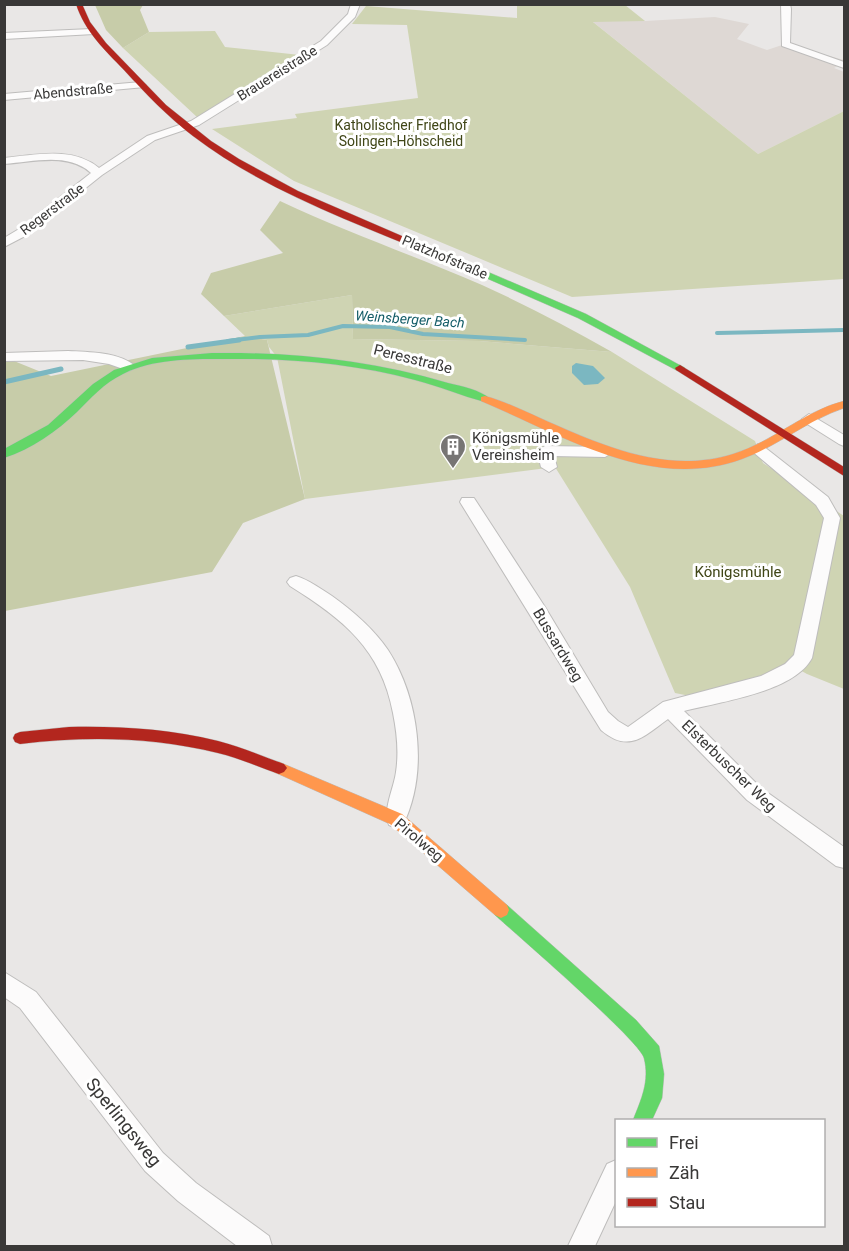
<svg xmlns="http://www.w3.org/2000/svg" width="849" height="1251" font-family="Roboto,sans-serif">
<rect width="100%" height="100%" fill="#e9e7e6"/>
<path fill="#ded8d4" d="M 715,17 L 749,24 L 737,39 L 767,50 L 785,44 L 844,60 L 844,65 L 841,64 L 834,68 L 844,72 L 844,111 L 758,154 L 592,21 L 645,21 Z"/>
<path fill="#cfd4b3" d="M 517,5 L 625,5 L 645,21 L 593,22 L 758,154 L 844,111 L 844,279 L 572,297 L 294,181 L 212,129 L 297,118 L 295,114 L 418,98 L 407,25 L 352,24 L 366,6 L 517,18 Z
M 215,31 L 225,47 L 300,55 L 198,118 L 123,48 L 149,32 Z
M 352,295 L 353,339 L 479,341 L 612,352 L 755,441 L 763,463 L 844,516 L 844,689 L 807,674 L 789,664 L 779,670 L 690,696 L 675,693 L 630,587 L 555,467 L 305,499 L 277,357 L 269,347 L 267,340 L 245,336 L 224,316 Z"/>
<path fill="#c7cca9" d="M 95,5 L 143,5 L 140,10 L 149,32 L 123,48 L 106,30 Z
M 280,201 C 346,232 415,256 482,285 C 526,305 570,328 612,352 L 479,341 L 353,339 L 352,295 L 224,316 L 201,294 L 211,273 L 283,253 L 260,230 Z
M 245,336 L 267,340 L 305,499 L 243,523 L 212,572 L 5,611 L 5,362 L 14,361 L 51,376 Z"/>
<path fill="#7bb7c1" d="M 576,363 L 593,366 L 605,378 L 598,384 L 584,385 L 572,373 L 572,366 Z"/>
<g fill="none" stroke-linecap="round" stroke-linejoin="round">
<path stroke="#7bb7c1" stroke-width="4" d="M 717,333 L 844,330
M 228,341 L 260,337 L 308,335 L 343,326 L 390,327 L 423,334 L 525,340"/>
<path stroke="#7bb7c1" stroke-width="5" d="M 188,347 L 239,340
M 4,382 L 61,369"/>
<defs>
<path id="street" d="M 351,4 L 360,4 L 355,17 L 327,45 L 199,125 L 155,140 L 102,175 L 27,235 L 4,247 L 4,238 L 19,229 L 91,173 C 68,152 33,162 4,164 L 4,158 C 35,155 73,146 99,168 L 147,136 L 191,121 L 321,41 L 348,14 Z
M 781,4 L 790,4 L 791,9 L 790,43 L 844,62 L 844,68 L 782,46 Z
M 91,29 L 94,30 L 94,34 L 4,39 L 4,33 Z
M 141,82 L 146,85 L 145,87 L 4,100 L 4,94 Z
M 68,351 C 88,352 121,352 136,367 L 129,371 L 109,364 L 83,360 L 4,361 L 4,353 Z
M 809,414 L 844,435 L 844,446 L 839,444 L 804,422 L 802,419 Z
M 758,444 L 763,446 L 828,497 L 840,518 L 812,658 C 794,692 720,702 684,711 L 761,788 L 844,847 L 844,868 L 836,866 L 747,800 L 668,719 C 644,736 629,754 601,730 L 460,502 L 462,498 L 474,498 L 545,607 L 608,712 L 618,721 L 628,727 L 663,702 L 761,676 L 785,664 L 794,655 L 824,518 L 816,505 L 753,452 L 750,449 Z
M 545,446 L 605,447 L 613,452 L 605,457 L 554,456 L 557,467 L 549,472 L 541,467 L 537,451 Z
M 296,576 C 309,580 321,589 332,596 C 353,611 373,628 388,650 C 419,698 429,772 403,825 L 396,828 L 389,825 C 382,811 394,788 396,772 C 399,752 397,733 393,713 C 381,649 343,619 290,586 L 287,582 L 290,578 Z
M 4,972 L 36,992 L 163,1153 L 196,1183 L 269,1236 L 272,1246 L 237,1246 L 178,1201 L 145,1171 L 20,1008 L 4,997 Z
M 616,1160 L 616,1201 L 595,1246 L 568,1246 L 607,1164 Z"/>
<path id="fast" d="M 447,257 L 453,257 L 586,314 L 685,368 L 680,371 L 676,370 L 578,318 L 447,261 Z
M 212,353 C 293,352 370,360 448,383 C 461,386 481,390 490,399 L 485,402 C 462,396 439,386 415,380 C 352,363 286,358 221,359 C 188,359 153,359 123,374 C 104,383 91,398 77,412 C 57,431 32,449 4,458 L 4,449 L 48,425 L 93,384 L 114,370 L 152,358 Z
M 501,902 L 507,905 L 636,1020 L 659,1046 L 664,1074 L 662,1098 L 652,1120 L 633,1120 C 641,1100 650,1081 644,1058 C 640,1041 517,935 495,915 L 493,910 L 495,905 Z"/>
<path id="slow" d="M 485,396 C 504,401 522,410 540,418 C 601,445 666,475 733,454 C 773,442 804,411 844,401 L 844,408 C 808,420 778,446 742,459 C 652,492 562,435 481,401 L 481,397 Z
M 279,762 L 402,814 L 507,905 L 509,910 L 507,915 L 501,918 L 495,915 L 390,824 L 274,772 L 271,768 L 274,764 Z"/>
<path id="jam" d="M 76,4 L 82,4 L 90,22 L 106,43 L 166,105 L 211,141 L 239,159 L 298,191 L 455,259 L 447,261 C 361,225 268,193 193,136 C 168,117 146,94 124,70 C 105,50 85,32 76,4 Z
M 680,365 L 844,467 L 844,476 L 676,370 L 675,368 Z
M 69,727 C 120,726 169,729 218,741 C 241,747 262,756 284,764 L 287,768 L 284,772 L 279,774 C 259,767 239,758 218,753 C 152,737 87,736 20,744 L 15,742 L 13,738 L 15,734 L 20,732 Z"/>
</defs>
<use href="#street" stroke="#bebdbc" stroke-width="2"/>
<use href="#fast" stroke="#bebdbc" stroke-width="1"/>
<use href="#slow" stroke="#bebdbc" stroke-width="1"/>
<use href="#jam" stroke="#bebdbc" stroke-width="1"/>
<use href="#street" fill="#fcfbfb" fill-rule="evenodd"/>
<use href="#fast" fill="#63d668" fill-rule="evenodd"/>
<use href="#slow" fill="#ff974d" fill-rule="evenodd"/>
<use href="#jam" fill="#b3261e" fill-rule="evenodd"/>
</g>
<defs>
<symbol id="building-pin" viewBox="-11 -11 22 30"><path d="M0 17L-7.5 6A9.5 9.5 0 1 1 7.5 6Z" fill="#777574" stroke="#fff"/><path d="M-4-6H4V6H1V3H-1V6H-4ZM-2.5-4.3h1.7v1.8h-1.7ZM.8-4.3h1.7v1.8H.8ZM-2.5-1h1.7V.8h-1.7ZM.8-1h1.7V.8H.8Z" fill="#fff"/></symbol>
</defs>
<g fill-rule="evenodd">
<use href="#building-pin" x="438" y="432" width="30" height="40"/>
</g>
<g text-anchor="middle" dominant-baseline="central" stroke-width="6" stroke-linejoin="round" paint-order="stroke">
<g font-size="14" fill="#393837" stroke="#fff">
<text transform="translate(277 73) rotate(-32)">Brauereistraße</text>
<text transform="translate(73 91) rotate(-5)">Abendstraße</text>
<text transform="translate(52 209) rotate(-37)">Regerstraße</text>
<text transform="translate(445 257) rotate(23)">Platzhofstraße</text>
</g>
<g font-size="14" fill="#404617" stroke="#fff">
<text x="401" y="125">Katholischer Friedhof<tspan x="401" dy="16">Solingen-Höhscheid</tspan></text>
</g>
<g font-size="14" font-style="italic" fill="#135c67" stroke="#fff">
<text transform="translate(410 319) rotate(4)">Weinsberger Bach</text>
</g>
<g font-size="15" fill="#393837" stroke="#fff">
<text transform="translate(413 359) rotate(14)">Peresstraße</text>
<text transform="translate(558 645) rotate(59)">Bussardweg</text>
<text transform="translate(729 766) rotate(44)">Elsterbuscher Weg</text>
<text transform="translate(419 840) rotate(40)">Pirolweg</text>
</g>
<g font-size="15" fill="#393837" stroke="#fff" text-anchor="start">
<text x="472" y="438">Königsmühle<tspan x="472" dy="17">Vereinsheim</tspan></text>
</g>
<g font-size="15" fill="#404617" stroke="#fff">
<text x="738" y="572">Königsmühle</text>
</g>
<g font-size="18" fill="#393837" stroke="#fff">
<text transform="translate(124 1122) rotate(51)">Sperlingsweg</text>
</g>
</g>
<rect width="849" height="1251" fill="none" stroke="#393837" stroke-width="12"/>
<rect x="615" y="1119" width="210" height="108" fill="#ffffff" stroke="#b0afaf" stroke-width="1.5"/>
<rect x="627" y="1138" width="30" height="9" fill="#63d668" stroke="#b0afaf" stroke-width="1.5"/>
<text x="669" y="1149" font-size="18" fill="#393837">Frei</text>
<rect x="627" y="1168" width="30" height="9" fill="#ff974d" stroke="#b0afaf" stroke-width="1.5"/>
<text x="669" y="1179" font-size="18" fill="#393837">Zäh</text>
<rect x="627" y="1198" width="30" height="9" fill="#b3261e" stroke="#b0afaf" stroke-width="1.5"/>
<text x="669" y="1209" font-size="18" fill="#393837">Stau</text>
</svg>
